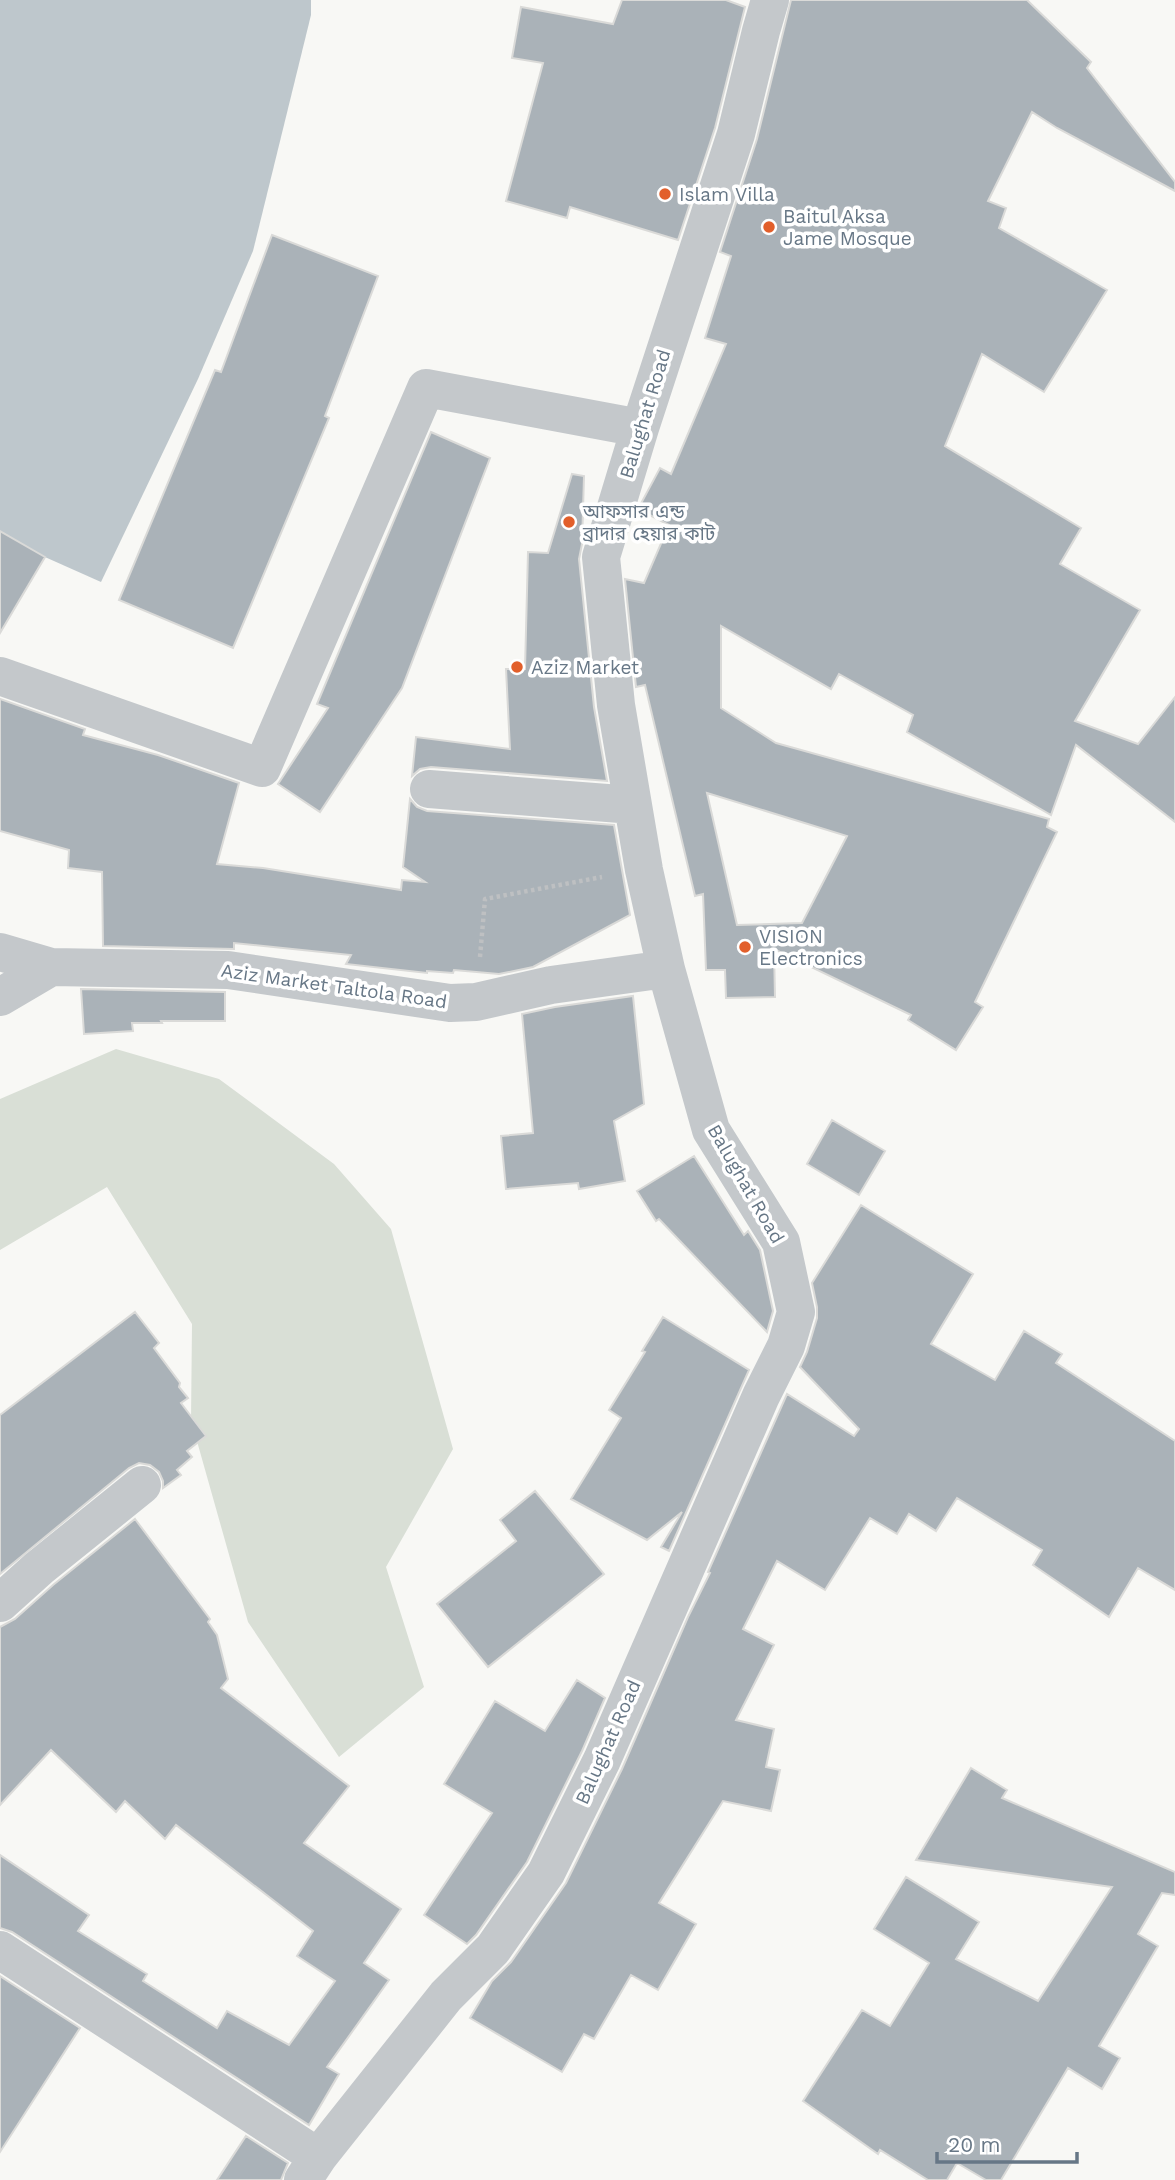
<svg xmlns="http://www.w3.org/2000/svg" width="1175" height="2180" font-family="'Work Sans','Noto Sans Bengali',sans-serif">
<rect width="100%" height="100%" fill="#f8f8f5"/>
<path fill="#d9dfd6" d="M 116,1049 L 219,1079 L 334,1164 L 391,1229 L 453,1449 L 386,1567 L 424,1687 L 339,1757 L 248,1622 L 191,1420 L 192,1324 L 107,1187 L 0,1250 L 0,1099 Z"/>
<path fill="#bec7cc" d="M 0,0 L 311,0 L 311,15 L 253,251 L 198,379 L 101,582 L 0,537 Z"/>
<path fill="#aab2b8" stroke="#dadad8" stroke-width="2" fill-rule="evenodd" d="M 622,0 L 726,0 L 745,7 L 715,128 L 678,240 L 570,207 L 567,218 L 506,201 L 543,63 L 512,58 L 521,7 L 613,24 Z
M 791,0 L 1027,0 L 1091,62 L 1087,68 L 1175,182 L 1175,191 L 1057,128 L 1032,112 L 988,201 L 1006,208 L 999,228 L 1107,290 L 1044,392 L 982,354 L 945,446 L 1081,528 L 1060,564 L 1140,610 L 1075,721 L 1138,744 L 1175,697 L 1175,822 L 1076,745 L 1051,815 L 907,732 L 913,715 L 839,674 L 831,689 L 721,626 L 721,708 L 776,743 L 1049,819 L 1047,827 L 1057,832 L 975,1002 L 983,1007 L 956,1050 L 908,1020 L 911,1015 L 774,949 L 775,997 L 726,998 L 725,970 L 706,970 L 703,894 L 695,896 L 645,685 L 636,687 L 625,579 L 644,583 L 669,525 L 638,509 L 660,468 L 671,474 L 726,344 L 705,338 L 731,256 L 720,252 L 757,139 ZM 707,793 L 847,836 L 802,923 L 737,925 Z
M 272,235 L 378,276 L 325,416 L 329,418 L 233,648 L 119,600 L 215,370 L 221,372 Z
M 431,432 L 490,458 L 402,688 L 320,812 L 278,784 L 328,708 L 317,704 Z
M 572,474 L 584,476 L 582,544 L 579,559 L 594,707 L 607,781 L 431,767 L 420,769 L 412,776 L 416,737 L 510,749 L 506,669 L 525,669 L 528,552 L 548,553 Z
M 0,531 L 45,557 L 0,633 Z
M 0,699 L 85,729 L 83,735 L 158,755 L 239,783 L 217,864 L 263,868 L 401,890 L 402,880 L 425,882 L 403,867 L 410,799 L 417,807 L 427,811 L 614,825 L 630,915 L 533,967 L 499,974 L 454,970 L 453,973 L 427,971 L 427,973 L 346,964 L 351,955 L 234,943 L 234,949 L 103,946 L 102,872 L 68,868 L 69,850 L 0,831 Z
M 81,989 L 225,992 L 225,1021 L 161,1021 L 162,1023 L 132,1023 L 133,1031 L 84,1034 Z
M 633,996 L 644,1104 L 614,1121 L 625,1181 L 579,1189 L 578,1183 L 506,1189 L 501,1136 L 533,1133 L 522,1014 L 555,1007 Z
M 832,1120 L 885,1151 L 859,1195 L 807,1164 Z
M 694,1156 L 744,1235 L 748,1231 L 760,1250 L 773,1311 L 767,1332 L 659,1219 L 656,1221 L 637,1191 Z
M 861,1205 L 973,1274 L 931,1344 L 995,1380 L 1024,1331 L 1062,1354 L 1056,1363 L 1175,1441 L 1175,1590 L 1138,1568 L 1109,1617 L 1033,1565 L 1042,1550 L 957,1498 L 936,1531 L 909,1514 L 897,1534 L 870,1518 L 825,1590 L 777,1561 L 743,1629 L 774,1645 L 736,1720 L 774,1729 L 766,1767 L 780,1770 L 771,1811 L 723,1801 L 659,1903 L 696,1924 L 658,1990 L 631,1975 L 594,2039 L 584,2034 L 562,2072 L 470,2018 L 492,1981 L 511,1962 L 566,1883 L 622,1769 L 688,1617 L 710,1573 L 708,1572 L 787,1394 L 854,1436 L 859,1429 L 800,1367 L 807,1352 L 817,1318 L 817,1307 L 812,1283 Z
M 135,1312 L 159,1343 L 154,1348 L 180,1383 L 179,1387 L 188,1398 L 181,1403 L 206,1436 L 187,1451 L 192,1457 L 177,1470 L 181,1475 L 163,1488 L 163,1481 L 159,1472 L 150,1465 L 139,1463 L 129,1468 L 0,1574 L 0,1415 Z
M 663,1317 L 749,1370 L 669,1551 L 661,1547 L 682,1512 L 647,1540 L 571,1499 L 621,1418 L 609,1410 L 645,1352 L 642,1351 Z
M 535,1491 L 604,1574 L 488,1667 L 437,1604 L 516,1541 L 500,1520 Z
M 135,1519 L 210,1619 L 208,1622 L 217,1635 L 228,1679 L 221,1688 L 349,1786 L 304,1843 L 401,1909 L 364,1963 L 389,1980 L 327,2067 L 339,2074 L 309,2125 L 12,1932 L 0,1928 L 0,1855 L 89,1915 L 78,1931 L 147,1974 L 143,1981 L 217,2028 L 227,2011 L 289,2045 L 335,1981 L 297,1956 L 313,1931 L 176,1825 L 165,1839 L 125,1801 L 116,1812 L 51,1750 L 0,1805 L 0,1627 L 15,1619 L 53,1585 Z
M 577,1680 L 605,1698 L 582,1751 L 527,1862 L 476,1935 L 467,1944 L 424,1915 L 492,1813 L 444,1784 L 495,1701 L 545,1731 Z
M 971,1768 L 1007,1790 L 1002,1798 L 1175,1872 L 1175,1895 L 1162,1893 L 1138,1934 L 1158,1946 L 1099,2046 L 1120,2058 L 1102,2089 L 1068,2068 L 1001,2180 L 986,2180 L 957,2163 L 947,2180 L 928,2180 L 880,2150 L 878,2154 L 803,2101 L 862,2010 L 890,2026 L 929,1963 L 874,1929 L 906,1877 L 979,1922 L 956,1959 L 1038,2001 L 1112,1887 L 916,1860 Z
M 0,1976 L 80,2028 L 0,2152 Z
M 246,2136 L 288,2163 L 281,2180 L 217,2180 Z"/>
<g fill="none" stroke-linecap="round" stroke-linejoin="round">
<path stroke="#bec0c2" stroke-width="4.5" stroke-dasharray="3.5 3.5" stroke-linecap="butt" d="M 480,957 L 485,899 L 602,877"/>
<path stroke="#c4c8cb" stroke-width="38" d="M 0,676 L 262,768 L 426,388 L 640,428
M 429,789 L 633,805
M 0,952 L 51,967 L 228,970 L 450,1003 L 476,1002 L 551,985 L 666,969
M 0,997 L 51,967
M 0,1603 L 39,1568 L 142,1485
M 0,1950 L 318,2157
M 303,2180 L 318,2157 L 446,1996 L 493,1949 L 546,1873 L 602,1760 L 761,1396 L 786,1346 L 796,1312 L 781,1242 L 711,1130 L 666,969 L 644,870 L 616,705 L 601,557 L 640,428 L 736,134 L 761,31 L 770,0"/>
</g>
<g fill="#e25f2b" stroke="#fff" stroke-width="2.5">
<circle cx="665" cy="194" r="7"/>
<circle cx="769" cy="227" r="7"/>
<circle cx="569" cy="522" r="7"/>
<circle cx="517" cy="667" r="7"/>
<circle cx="745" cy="947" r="7"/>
</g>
<g text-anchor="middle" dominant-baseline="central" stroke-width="7" stroke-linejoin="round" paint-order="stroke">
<g font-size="19" fill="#677786" stroke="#fff" text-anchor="start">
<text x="679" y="194">Islam Villa</text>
<text x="783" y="216">Baitul Aksa<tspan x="783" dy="22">Jame Mosque</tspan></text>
<text x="583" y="511">আফসার এন্ড<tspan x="583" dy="22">ব্রাদার হেয়ার কাট</tspan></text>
<text x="531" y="667">Aziz Market</text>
<text x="759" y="936">VISION<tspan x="759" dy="22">Electronics</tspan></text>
</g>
<g font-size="19" fill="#677786" stroke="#fff">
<text transform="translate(645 414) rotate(-73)">Balughat Road</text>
<text transform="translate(334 986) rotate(8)">Aziz Market Taltola Road</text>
<text transform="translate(746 1184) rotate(60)">Balughat Road</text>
<text transform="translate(608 1742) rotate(-66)">Balughat Road</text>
</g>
</g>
<path d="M937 2152v10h140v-10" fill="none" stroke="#677786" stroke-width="3.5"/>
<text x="948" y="2152" font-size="21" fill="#677786" stroke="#ffffff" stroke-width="5" paint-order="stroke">20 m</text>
</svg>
